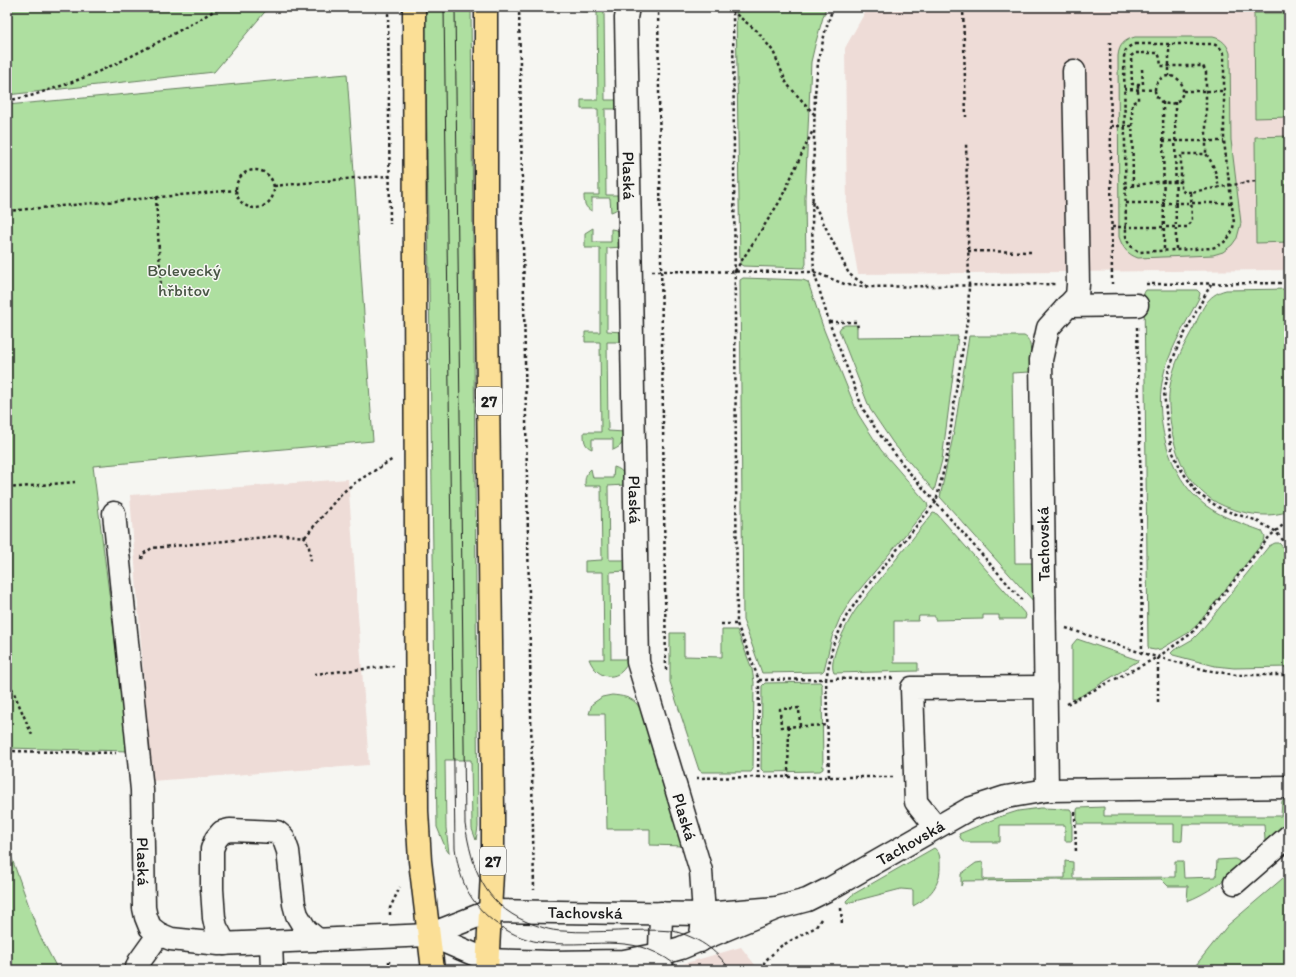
<svg xmlns="http://www.w3.org/2000/svg" width="1296" height="977" font-family="Itim,sans-serif">
<rect width="100%" height="100%" fill="#f6f6f2"/>
<filter id="ink" filterUnits="userSpaceOnUse"><feTurbulence type="fractalNoise" baseFrequency=".025" numOctaves="2"/><feDisplacementMap in="SourceGraphic" scale="8" xChannelSelector="R" yChannelSelector="G"/><feConvolveMatrix kernelMatrix="1 2 1 2 8 2 1 2 1" color-interpolation-filters="sRGB"/></filter>
<g filter="url(#ink)">
<path fill="#eedcd7" d="M 868,7 L 1289,7 L 1289,270 L 858,274 L 847,212 L 845,48 Z
M 348,479 L 369,765 L 151,781 L 130,495 Z
M 741,947 L 759,970 L 671,970 L 669,968 Z"/>
<path fill="#aedfa0" stroke="#657e5e" d="M 7,7 L 269,7 L 214,72 L 7,95 Z
M 425,7 L 471,7 L 478,827 L 476,840 L 472,829 L 471,760 L 445,760 L 446,828 L 449,853 L 446,849 L 437,827 Z
M 582,7 L 620,7 L 621,11 L 604,11 L 605,100 L 621,100 L 622,109 L 605,109 L 606,195 L 623,195 C 621,205 620,209 611,212 L 610,198 L 592,198 L 592,211 C 585,208 584,203 584,195 L 599,195 L 598,109 L 581,109 L 581,100 L 598,100 L 597,12 L 581,11 Z
M 736,7 L 826,7 L 815,45 L 811,62 L 805,198 L 806,264 L 804,268 L 743,266 L 740,264 Z
M 1254,13 L 1289,13 L 1289,117 L 1255,118 Z
M 1135,37 L 1213,37 C 1222,39 1227,44 1230,53 L 1231,140 L 1241,223 L 1237,238 L 1232,245 L 1223,252 L 1213,255 L 1138,258 C 1127,254 1123,248 1119,237 L 1118,56 C 1119,45 1124,40 1135,37 Z
M 347,74 L 373,441 L 93,466 L 129,751 L 7,748 L 7,105 Z
M 1289,136 L 1289,242 L 1256,243 L 1255,137 Z
M 593,228 L 593,242 L 611,242 L 611,229 L 617,230 L 620,233 L 623,247 L 607,248 L 607,331 L 623,332 L 623,342 L 607,342 L 608,431 L 625,432 C 624,441 623,446 613,450 L 613,439 L 592,439 L 592,449 C 584,446 584,440 584,432 L 601,432 L 600,342 L 585,342 L 585,332 L 600,332 L 600,248 L 585,248 L 585,233 Z
M 743,278 L 803,280 L 808,282 L 824,330 L 858,414 L 881,450 L 927,503 L 928,507 L 851,600 L 840,618 L 832,637 L 824,670 L 822,672 L 762,673 L 743,620 L 740,280 Z
M 1289,289 L 1289,511 C 1270,518 1251,515 1232,509 C 1191,496 1175,460 1170,419 C 1169,408 1168,397 1170,386 C 1173,365 1184,345 1194,327 C 1202,310 1206,295 1226,290 Z
M 1146,290 L 1197,290 L 1200,293 L 1199,298 C 1187,321 1173,344 1165,369 C 1152,413 1167,477 1205,505 C 1221,517 1243,524 1262,531 L 1265,537 L 1264,541 L 1198,624 L 1188,633 L 1161,649 L 1155,650 L 1149,649 L 1148,646 L 1144,293 Z
M 845,325 L 857,325 L 857,337 L 958,336 L 942,460 L 934,491 L 893,443 L 870,409 L 839,330 L 841,327 Z
M 969,336 L 1024,336 C 1034,340 1030,362 1030,372 L 1012,373 L 1015,563 L 1034,563 L 1035,603 L 940,497 L 955,427 Z
M 614,467 C 624,470 625,475 625,485 L 608,486 L 609,560 L 626,560 L 626,571 L 610,572 L 611,659 L 629,659 C 622,682 598,682 589,659 L 604,659 L 603,572 L 585,572 L 585,561 L 602,560 L 601,486 L 585,486 C 585,478 585,474 591,469 L 593,478 L 613,478 Z
M 933,513 L 937,514 L 1026,615 L 1025,619 L 999,619 L 999,615 L 983,615 L 983,619 L 935,620 L 935,616 L 919,616 L 918,621 L 894,621 L 894,663 L 918,663 L 918,671 L 834,673 C 827,660 849,619 857,608 Z
M 1275,543 L 1279,543 L 1289,554 L 1289,667 L 1234,668 L 1215,666 L 1173,655 L 1171,653 L 1174,650 L 1193,639 L 1200,632 L 1269,546 Z
M 722,630 L 737,630 L 752,669 L 754,682 L 753,769 L 751,772 L 702,772 L 699,770 L 670,682 L 670,633 L 684,633 L 684,656 L 722,657 Z
M 1077,639 L 1138,660 L 1138,661 L 1076,699 L 1072,699 L 1072,645 Z
M 820,682 L 822,685 L 823,769 L 820,771 L 764,772 L 761,769 L 762,686 L 765,683 Z
M 612,695 C 634,697 637,701 646,720 L 683,846 L 650,845 L 650,829 L 607,829 L 605,714 L 589,714 L 592,704 L 602,697 Z
M 1289,799 L 1289,825 L 1273,838 L 1265,841 L 1264,824 L 1183,824 L 1182,841 L 1174,841 L 1174,824 L 1077,824 L 1077,810 L 1078,808 L 1104,807 L 1104,816 L 1281,816 L 1282,801 Z
M 1041,808 L 1070,809 L 1072,812 L 1072,841 L 1065,841 L 1065,825 L 1000,825 L 1000,842 L 965,842 L 961,839 L 959,834 L 999,817 L 1018,811 Z
M 7,845 L 39,934 L 58,970 L 7,970 Z
M 934,848 C 940,852 940,857 940,864 C 941,885 930,897 913,906 L 913,890 L 901,889 L 847,903 L 846,901 L 852,895 Z
M 1235,859 L 1239,861 L 1240,865 C 1230,878 1204,895 1187,901 L 1188,886 L 1168,886 L 1161,879 L 963,881 L 961,886 L 961,874 L 976,863 L 983,862 L 983,879 L 1065,878 L 1065,861 L 1073,862 L 1073,878 L 1175,877 L 1175,861 L 1183,861 L 1184,878 L 1216,877 L 1217,860 Z
M 1289,873 L 1289,970 L 1192,970 L 1228,925 Z"/>
<g fill="none" stroke-linecap="round" stroke-linejoin="round">
<defs>
<g id="minor">
<path id="s1" d="M 628,7 L 626,18 L 638,662 L 701,871 L 704,914 L 700,941"/>
<path d="M 1067,306 L 1137,305"/>
<path id="s2" d="M 114,513 L 142,790 L 144,908 L 146,917 L 150,927 L 159,934 L 171,939 L 219,944 L 429,935 L 490,911 L 704,914 L 777,908"/>
<path d="M 1047,790 L 1041,360 L 1048,328 L 1077,296 L 1078,284 L 1074,71"/>
<path d="M 936,827 L 916,802 L 912,688 L 1046,687"/>
<path d="M 1235,883 L 1289,836"/>
<path d="M 661,913 L 660,954 L 662,970"/>
<path id="s3" d="M 429,935 L 487,960 L 550,962 L 624,961 L 660,954 L 681,948 L 777,908 L 807,900 L 831,888 L 969,809 L 1006,797 L 1047,790 L 1289,787"/>
<path d="M 271,942 L 272,970"/>
<path d="M 225,944 L 216,927 L 214,918 L 212,889 L 212,849 L 216,839 L 222,832 L 230,830 L 277,832 L 283,837 L 288,851 L 294,904 L 297,915 L 306,930 L 318,940"/>
<path d="M 136,970 L 139,962 L 159,934"/>
</g>
<path id="major" d="M 414,7 L 417,811 L 420,861 L 433,970
M 486,7 L 486,223 L 493,810 L 493,854 L 487,970"/>
</defs>
<use href="#minor" stroke="#1c1c1c" stroke-width="25"/>
<use href="#major" stroke="#1c1c1c" stroke-width="25"/>
<path stroke="#1c1c1c" stroke-width="2.5" stroke-dasharray="3 3" stroke-linecap="butt" d="M 388,7 L 390,224
M 519,7 L 534,890
M 658,7 L 666,671
M 727,7 L 757,31 L 773,51 L 787,84 L 814,114
M 833,7 L 825,32 L 818,63 L 815,94 L 812,227 L 814,272 L 829,322 L 863,409 L 877,431 L 908,471 L 1022,600
M 963,7 L 966,117
M 1110,42 L 1112,284
M 1136,44 L 1212,44 C 1218,45 1221,48 1224,54 L 1224,141 L 1234,223 C 1232,237 1225,244 1212,248 L 1139,252 C 1132,248 1128,244 1126,236 L 1124,57 C 1125,49 1128,46 1136,44 Z
M 1169,44 L 1169,76
M 1142,69 L 1143,84 L 1132,84 L 1131,56 L 1135,53 L 1158,53 L 1160,58 L 1161,66 L 1203,66 L 1206,72 L 1206,154
M1155 90a14 14 0 1 1 28 0a14 14 0 1 1-28 0Z
M 1124,89 L 1155,90
M 1183,91 L 1224,91
M 7,100 C 21,99 35,95 48,90 C 109,72 166,38 221,7
M 1163,102 L 1164,251
M 1175,102 L 1176,251
M 1111,126 L 1132,126
M 1163,141 L 1224,141
M236 189a19 19 0 1 1 38 0a19 19 0 1 1-38 0Z
M 274,186 L 355,178 L 390,176
M 1133,186 L 1132,103 L 1138,100 L 1138,84
M 1125,187 L 1156,182 L 1181,182
M 1191,192 L 1184,192 L 1181,190 L 1181,154 L 1206,154 C 1214,164 1216,174 1219,187
M 156,197 L 161,287
M 812,200 L 849,274 L 868,287
M 1126,203 L 1231,203
M 7,211 L 236,190
M 1112,227 L 1187,227 L 1192,221 L 1191,192 L 1256,181
M 968,251 L 1032,252
M 652,271 L 814,272 L 847,285 L 869,287 L 1057,284
M 735,271 L 780,201 L 813,130
M 1146,284 L 1289,283
M 1211,284 L 1178,346 L 1169,370 L 1164,392 L 1167,422 L 1172,451 L 1182,471 L 1198,494 L 1223,510 L 1255,520 L 1275,531 L 1289,547
M 829,322 L 856,322 L 858,327
M 1137,327 L 1140,445 L 1142,653
M 7,488 L 75,482
M 305,537 L 341,494 L 353,484 L 393,459
M 142,559 L 143,554 L 152,548 L 287,535 L 305,537 L 309,547 L 311,562
M 721,624 L 737,624
M 1066,628 L 1142,653 L 1206,670 L 1236,675 L 1289,675
M 314,674 L 394,666
M 7,677 L 32,735
M 759,680 L 826,679 L 833,645 L 847,615 L 869,584 L 936,502 L 947,456 L 955,397 L 968,316 L 969,286 L 966,142
M 1158,702 L 1158,657
M 1067,704 L 1158,657 L 1192,633 L 1270,536 L 1289,520
M 800,726 L 799,708 L 780,709 L 781,727 C 797,726 812,726 827,725
M 7,751 L 116,753
M 758,777 L 893,777
M 788,777 L 789,727
M 829,777 L 826,679 L 893,678
M 696,778 L 758,777 L 759,680 L 737,624 L 733,7
M 1075,812 L 1076,854
M 841,908 L 842,925
M 390,915 L 390,908 L 400,887
M 389,970 L 389,958
M 761,970 L 765,961 L 781,946 L 816,927 L 821,919"/>
<use href="#minor" stroke="#f6f6f2" stroke-width="22"/>
<use href="#major" stroke="#fbdf96" stroke-width="22"/>
<path stroke="#1c1c1c" stroke-width="1" d="M 444,7 L 455,848 C 457,862 460,875 466,888 C 481,918 513,940 546,943 C 600,948 636,930 682,970
M 455,7 L 465,824 C 472,868 483,903 527,922 C 538,926 550,931 563,931 C 599,934 636,928 673,931 C 697,937 716,949 730,970"/>
</g>
</g>
<g text-anchor="middle" dominant-baseline="central" stroke-width="3" stroke-linejoin="round" paint-order="stroke">
<g fill="#f6f6f2" stroke="#5d5d5c" stroke-width="1">
<rect x="476" y="387" width="26" height="28" rx="3"/>
<rect x="480" y="847" width="26" height="28" rx="3"/>
</g>
<g font-size="16" font-weight="bold" fill="#1c1c1c">
<text x="489" y="401">27</text>
<text x="493" y="861">27</text>
</g>
<g font-size="17" fill="#1c1c1c" stroke="#f6f6f2">
<text stroke="none"><textPath href="#s1" startOffset="169">Plaská</textPath></text>
<text stroke="none"><textPath href="#s1" startOffset="493">Plaská</textPath></text>
<text transform="translate(1043 544) rotate(-91)">Tachovská</text>
<text stroke="none"><textPath href="#s1" startOffset="817">Plaská</textPath></text>
<text stroke="none"><textPath href="#s3" startOffset="512">Tachovská</textPath></text>
<text stroke="none"><textPath href="#s2" startOffset="350">Plaská</textPath></text>
<text stroke="none"><textPath href="#s2" startOffset="860">Tachovská</textPath></text>
</g>
<g font-size="17" fill="#485644" stroke="#f6f6f2">
<text x="184" y="270">Bolevecký<tspan x="184" dy="20">hřbitov</tspan></text>
</g>
</g>
<rect width="1296" height="977" fill="none" stroke="#f6f6f2" stroke-width="24"/>
<rect x="12" y="12" width="1272" height="953" fill="none" stroke="#1c1c1c" stroke-width="1.5" filter="url(#ink)"/>
</svg>
